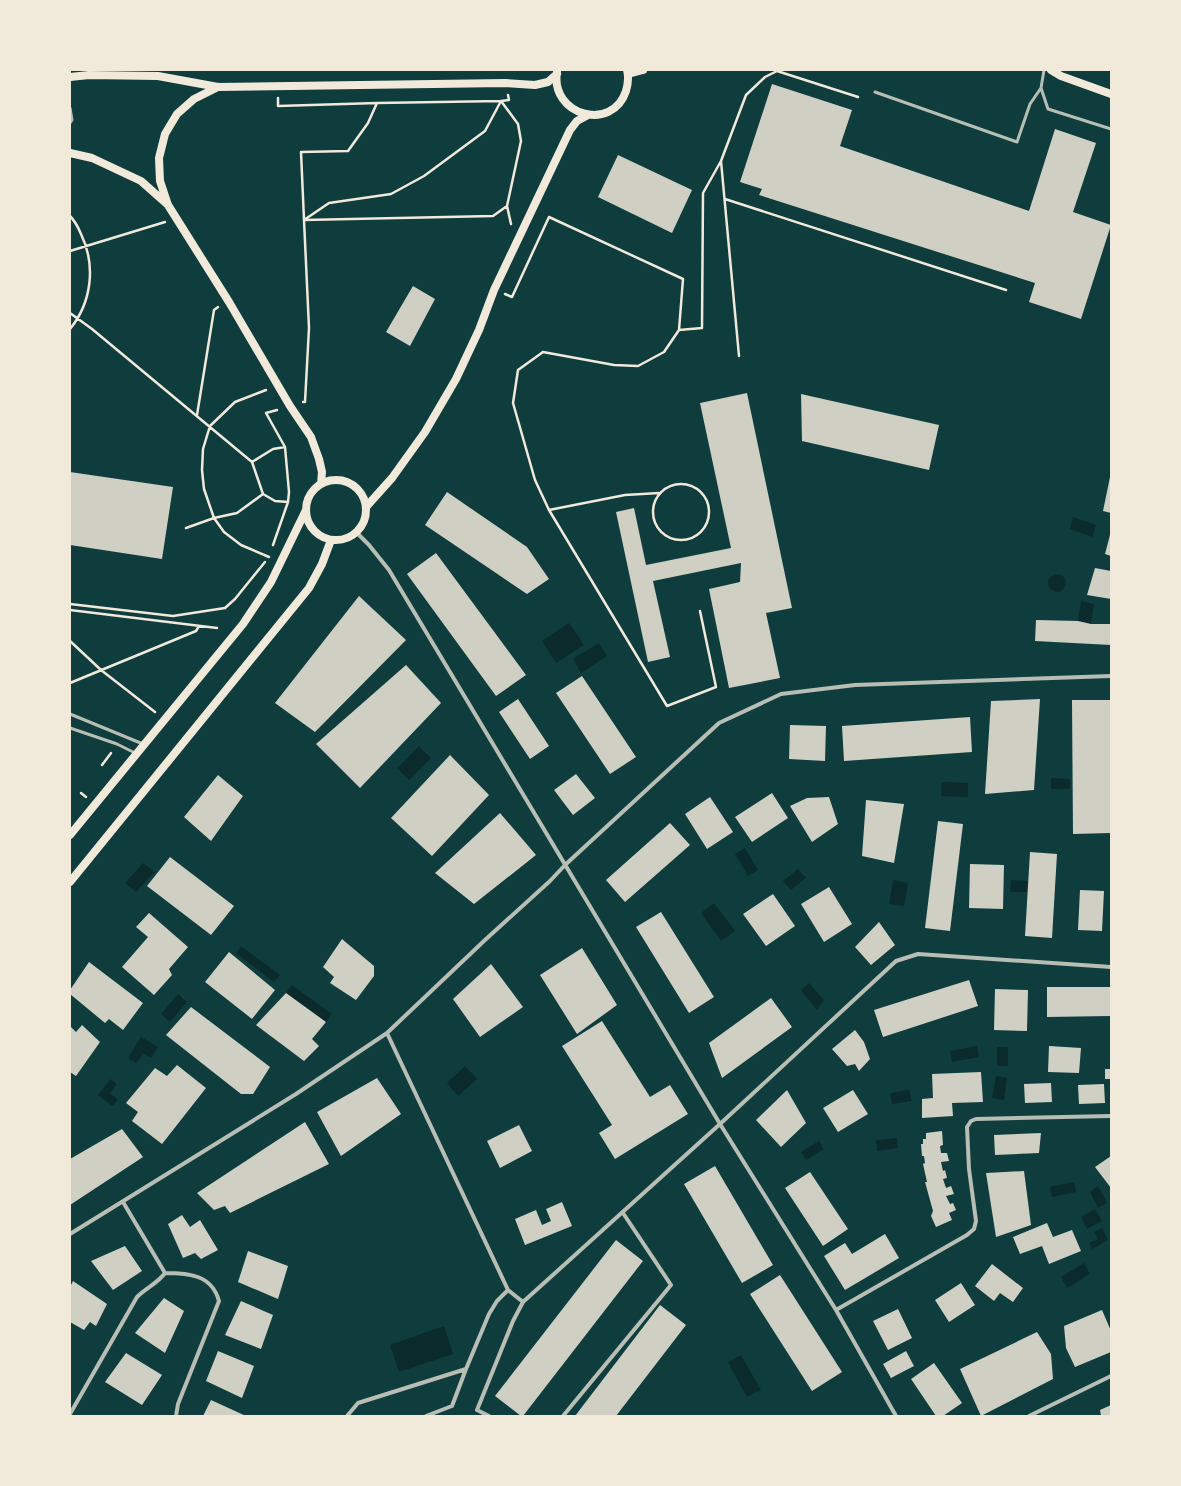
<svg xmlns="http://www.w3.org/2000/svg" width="1181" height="1486" font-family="Mulish,sans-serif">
<rect width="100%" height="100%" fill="#0f3d3e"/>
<path fill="#0a2a2b" d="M 1073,517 L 1096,525 L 1092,537 L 1070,529 Z
M1048 583a9 9 0 1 1 18 0a9 9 0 1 1-18 0Z
M 1081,601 L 1094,604 L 1091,624 L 1078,621 Z
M 569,623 L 584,645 L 556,663 L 542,641 Z
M 599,643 L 607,656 L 581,673 L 573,659 Z
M 419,746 L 431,758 L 409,780 L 397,768 Z
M 1051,778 L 1070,779 L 1070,789 L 1051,789 Z
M 942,782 L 968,783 L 968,797 L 941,796 Z
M 745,848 L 758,870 L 748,876 L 735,854 Z
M 143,863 L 154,872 L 136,892 L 125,883 Z
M 798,869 L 806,878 L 791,890 L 783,881 Z
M 893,880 L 908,883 L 904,906 L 889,904 Z
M 1011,880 L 1028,881 L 1027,892 L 1010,892 Z
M 714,903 L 735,931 L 721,941 L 701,913 Z
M 241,946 L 280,975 L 274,982 L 236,953 Z
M 809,983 L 824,1000 L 817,1010 L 801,990 Z
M 292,985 L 332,1014 L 326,1022 L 286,993 Z
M 178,994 L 187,1002 L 170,1022 L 161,1014 Z
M 141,1037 L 158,1047 L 151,1058 L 143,1053 L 136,1063 L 128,1058 Z
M 977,1046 L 979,1057 L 952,1062 L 950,1051 Z
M 997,1047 L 1008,1047 L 1008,1066 L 997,1066 Z
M 465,1066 L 477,1079 L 458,1096 L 447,1083 Z
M 996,1076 L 1007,1078 L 1004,1100 L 992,1098 Z
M 110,1079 L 117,1084 L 110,1093 L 118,1100 L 112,1106 L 98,1095 Z
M 909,1090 L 912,1101 L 892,1104 L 890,1093 Z
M 897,1138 L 898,1148 L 877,1151 L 876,1140 Z
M 819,1141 L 824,1149 L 806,1160 L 801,1152 Z
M 1074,1182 L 1076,1192 L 1052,1197 L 1050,1187 Z
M 1098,1186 L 1107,1203 L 1098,1208 L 1090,1192 Z
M 1095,1209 L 1102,1221 L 1087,1229 L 1081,1217 Z
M 1102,1228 L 1108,1240 L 1092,1249 L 1089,1243 L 1098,1239 L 1094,1232 Z
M 1084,1263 L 1090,1274 L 1067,1288 L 1061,1277 Z
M 444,1326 L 453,1354 L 399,1372 L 390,1345 Z
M 741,1355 L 761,1390 L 747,1397 L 728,1362 Z"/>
<path fill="#cfcfc3" d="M 772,84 L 852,110 L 840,146 L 1029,211 L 1055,129 L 1096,143 L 1073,212 L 1111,225 L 1081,319 L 1029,302 L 1035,283 L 759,195 L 762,189 L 740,182 Z
M 618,155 L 692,190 L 672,233 L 598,197 Z
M 413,286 L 435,299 L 410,346 L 386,332 Z
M 747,393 L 792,608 L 766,613 L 780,678 L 729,688 L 709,589 L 740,582 L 741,563 L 653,581 L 670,657 L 648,662 L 616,512 L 634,508 L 646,565 L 731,548 L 700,403 Z
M 801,394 L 939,425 L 929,470 L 802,441 Z
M 70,472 L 173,487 L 162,559 L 70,545 Z
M 1110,477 L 1111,477 L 1111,513 L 1103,511 Z
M 447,492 L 527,547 L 549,579 L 527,594 L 425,525 Z
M 1111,531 L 1111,556 L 1105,554 Z
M 436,553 L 526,675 L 496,696 L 407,574 Z
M 1095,568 L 1111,571 L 1111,599 L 1087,595 Z
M 359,596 L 406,640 L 315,732 L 275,703 Z
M 1036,620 L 1078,621 L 1091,624 L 1111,624 L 1111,645 L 1035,641 Z
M 406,665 L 441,703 L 360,788 L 316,744 Z
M 582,676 L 636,757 L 610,774 L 556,693 Z
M 518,699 L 549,746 L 530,759 L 499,712 Z
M 1040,699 L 1034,790 L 985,794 L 991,701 Z
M 1072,700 L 1111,700 L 1111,833 L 1073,834 Z
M 970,717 L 972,752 L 844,761 L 842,726 Z
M 790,725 L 826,726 L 825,761 L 789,759 Z
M 450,755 L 489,795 L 432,856 L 391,818 Z
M 576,774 L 595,798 L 573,815 L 554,790 Z
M 218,775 L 243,796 L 211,841 L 184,817 Z
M 772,793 L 788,818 L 752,842 L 735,817 Z
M 710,797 L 733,832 L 707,849 L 685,814 Z
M 829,797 L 838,824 L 812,842 L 790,806 L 807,798 Z
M 866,800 L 904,804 L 894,863 L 862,856 Z
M 500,813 L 536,855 L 474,904 L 435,873 Z
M 938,821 L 963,824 L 950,931 L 925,928 Z
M 670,823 L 690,845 L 625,902 L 606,880 Z
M 1030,852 L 1057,854 L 1052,938 L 1025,936 Z
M 170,857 L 234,906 L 211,935 L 147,886 Z
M 970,864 L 1004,865 L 1003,909 L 969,908 Z
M 829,887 L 852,924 L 824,942 L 801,904 Z
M 1080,890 L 1104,891 L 1102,931 L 1078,930 Z
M 773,894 L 795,926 L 766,946 L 743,914 Z
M 661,912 L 714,997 L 689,1013 L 636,927 Z
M 149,913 L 188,947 L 169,969 L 172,975 L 154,995 L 122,967 L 148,937 L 136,927 Z
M 879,922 L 895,945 L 871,965 L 855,947 Z
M 342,939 L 374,966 L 374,976 L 356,1000 L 330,983 L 334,977 L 323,967 Z
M 582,948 L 617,1005 L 577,1034 L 540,975 Z
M 229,952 L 275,990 L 252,1019 L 205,982 Z
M 89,962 L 143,1003 L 123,1030 L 109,1019 L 105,1023 L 70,994 L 70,990 Z
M 491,964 L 523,1007 L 480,1037 L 453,999 Z
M 969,980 L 978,1006 L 883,1037 L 874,1010 Z
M 1047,987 L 1110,987 L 1110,1016 L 1047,1017 Z
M 995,989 L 1028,990 L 1027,1031 L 994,1030 Z
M 286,993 L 326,1022 L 312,1039 L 319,1046 L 304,1061 L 256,1025 Z
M 771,998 L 792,1027 L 722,1078 L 709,1043 Z
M 191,1007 L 270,1067 L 253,1094 L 241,1094 L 166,1035 Z
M 602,1021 L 650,1097 L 670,1085 L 688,1114 L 615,1159 L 599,1133 L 612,1125 L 562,1046 Z
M 82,1025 L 100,1042 L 76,1076 L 70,1072 L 70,1026 L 76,1032 Z
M 855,1030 L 864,1042 L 870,1059 L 859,1071 L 855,1064 L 847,1066 L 832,1049 Z
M 1049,1046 L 1081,1048 L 1079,1073 L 1048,1072 Z
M 177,1065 L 206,1088 L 162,1144 L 132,1121 L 138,1112 L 126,1103 L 155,1068 L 167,1076 Z
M 1105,1069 L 1111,1069 L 1111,1079 L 1105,1079 Z
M 981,1072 L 983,1102 L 952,1103 L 953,1116 L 922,1118 L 922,1099 L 933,1098 L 932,1074 Z
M 377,1078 L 401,1114 L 341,1156 L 317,1112 Z
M 1051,1083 L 1052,1102 L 1025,1103 L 1024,1084 Z
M 1104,1084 L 1105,1103 L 1079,1104 L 1078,1085 Z
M 787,1090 L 806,1123 L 781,1147 L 756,1120 Z
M 853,1090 L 868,1114 L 838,1132 L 823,1108 Z
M 305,1122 L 329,1164 L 230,1213 L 225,1206 L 214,1210 L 197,1193 Z
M 519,1125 L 532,1151 L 500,1168 L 487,1141 Z
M 122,1129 L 143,1157 L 70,1205 L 70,1159 Z
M 942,1131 L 943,1145 L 940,1146 L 941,1153 L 947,1153 L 949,1161 L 941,1162 L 943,1171 L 945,1170 L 947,1178 L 943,1179 L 946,1188 L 951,1186 L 954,1194 L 946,1196 L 950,1204 L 953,1203 L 956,1210 L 949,1213 L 952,1220 L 936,1227 L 931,1216 L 933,1211 L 925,1182 L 927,1182 L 923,1164 L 925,1163 L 924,1156 L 922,1156 L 921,1144 L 923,1144 L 923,1139 L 926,1139 L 926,1133 Z
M 1041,1133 L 1039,1153 L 995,1155 L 994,1135 Z
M 1111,1156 L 1111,1188 L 1095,1167 Z
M 715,1166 L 773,1265 L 742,1283 L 684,1184 Z
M 1024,1171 L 1031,1225 L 996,1237 L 986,1173 Z
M 810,1172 L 848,1229 L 823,1246 L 785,1188 Z
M 562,1202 L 572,1226 L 525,1245 L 515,1219 L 536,1210 L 542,1225 L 551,1221 L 546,1209 Z
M 182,1215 L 190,1227 L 200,1220 L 218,1250 L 201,1259 L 195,1253 L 183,1258 L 168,1224 Z
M 1047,1223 L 1053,1237 L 1072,1230 L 1081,1251 L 1049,1264 L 1042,1246 L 1020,1254 L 1013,1237 Z
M 885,1234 L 899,1258 L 845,1290 L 824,1256 L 845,1243 L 852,1254 Z
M 616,1240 L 643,1261 L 523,1416 L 521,1416 L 495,1396 Z
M 125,1246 L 142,1271 L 113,1290 L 91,1261 Z
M 248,1251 L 288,1266 L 278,1299 L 238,1282 Z
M 992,1264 L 1023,1288 L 1013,1302 L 1000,1293 L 994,1301 L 975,1286 Z
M 780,1275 L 842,1372 L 812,1391 L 750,1294 Z
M 73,1281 L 107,1304 L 96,1326 L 90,1322 L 84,1330 L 70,1322 L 70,1287 Z
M 961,1283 L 975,1305 L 949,1322 L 935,1300 Z
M 164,1298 L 184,1311 L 165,1353 L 135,1333 Z
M 241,1301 L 273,1315 L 261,1349 L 225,1335 Z
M 660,1305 L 686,1325 L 616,1416 L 575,1416 Z
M 898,1309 L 912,1338 L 888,1350 L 873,1321 Z
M 1102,1310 L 1111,1331 L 1111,1352 L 1075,1367 L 1066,1348 L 1064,1326 Z
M 1037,1332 L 1051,1354 L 1053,1379 L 981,1416 L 960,1369 Z
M 218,1351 L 254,1366 L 242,1398 L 206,1381 Z
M 906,1351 L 914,1366 L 891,1378 L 883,1364 Z
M 126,1353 L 162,1375 L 142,1405 L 105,1382 Z
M 934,1363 L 962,1403 L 943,1416 L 936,1416 L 911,1379 Z
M 211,1400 L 246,1416 L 203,1416 Z
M 1111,1405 L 1111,1416 L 1101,1416 L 1100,1410 Z"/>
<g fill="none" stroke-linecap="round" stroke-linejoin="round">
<path stroke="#f1e9da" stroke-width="2.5" d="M 278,98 L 278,106 L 377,103 L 368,123 L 348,151 L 301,152 L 304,220 L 329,203 L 391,194 L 424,176 L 485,131 L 501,101 L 377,103
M 721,161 L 739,356
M 725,199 L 1006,290
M 507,206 L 511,224
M 70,216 C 75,221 78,227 81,234 C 96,265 92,302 70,329
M 70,251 L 165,222
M 505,294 L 512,297 L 549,217 L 683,279 L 679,330 L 664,352 L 638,366 L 614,365 L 543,352 L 518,370 L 513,403 L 535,480 L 549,510 L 625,495 L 659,493
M 70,313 L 92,329 L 252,462
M 679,330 L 702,328 L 703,193 L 721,161 L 746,95 L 765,77 L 777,71 L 858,97
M 266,390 L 235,402 L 210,426 L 203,449 L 202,470 L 204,489 L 214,518 L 224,532 L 241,545 L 269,557
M 303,402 L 305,402 L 309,328 L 304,220 L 493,216 L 507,206 L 521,141 L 518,124 L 501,101 L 509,100 L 508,95
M 197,415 L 214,310 L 218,307
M 285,447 L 273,449 L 252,462 L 263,494 L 275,501 L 288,502
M653 512a28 28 0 1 1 56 0a28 28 0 1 1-56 0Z
M 549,510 L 667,706 L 716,687 L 700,611
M 186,528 L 214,518 L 237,513 L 263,494
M 273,545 L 288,502 L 289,492 L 285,447 L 266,413 L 277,410
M 70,604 L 173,616 L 225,608 L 235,599 L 265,562
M 70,610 L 217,628
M 70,641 L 101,670 L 155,712
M 70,683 L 196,631 L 199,626
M 102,765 L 111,753
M 81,793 L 86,797"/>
<path stroke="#b8beb3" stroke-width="3" d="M 1044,70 L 1041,88 L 1048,109 L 1111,129
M 875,92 L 1017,142 L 1030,104 L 1041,88
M 70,108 L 72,120 L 70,123
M 70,714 L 143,744
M 70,728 L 117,744 L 135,753"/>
<path stroke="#b8beb3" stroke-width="4" d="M 357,533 L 369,545 L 389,570 L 720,1124 L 836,1310 L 896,1416
M 387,1033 L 508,1290 L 523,1302 L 720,1124 L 896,961 L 918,954 L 1111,967
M 123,1202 L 165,1273
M 70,1234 L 296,1094 L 387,1033 L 485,940 L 550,881 L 565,865 L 719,723 L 781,694 L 855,685 L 1111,676
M 836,1310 L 967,1235 L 974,1229 L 976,1221 L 969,1169 L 967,1127 L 971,1121 L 976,1119 L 1111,1116
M 70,1414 L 137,1297 C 146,1288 158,1283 165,1273 C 189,1273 212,1275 219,1301 L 178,1404 L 176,1416
M 347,1416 L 358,1403 L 466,1369
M 426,1416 L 452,1406 L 466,1369 L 489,1314 L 497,1301 L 508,1290
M 489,1416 L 477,1410 L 513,1321 L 523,1302
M 563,1416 L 671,1285 L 623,1213
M 1029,1416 L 1111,1376"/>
<path stroke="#f1e9da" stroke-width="8" d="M 1051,70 L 1061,76 L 1111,94
M 557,72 C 550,115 612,133 626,91 C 628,84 629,77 627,70
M 628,74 L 643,70
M 70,77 L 89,75 L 158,76 L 218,87 L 505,83 L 535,85 L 548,82 L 557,74
M 218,87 L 194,99 L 177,114 L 165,134 L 159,158 L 160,181 L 168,205 L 229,302 L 290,406 L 311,437 L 319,459 L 322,472 L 321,484
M 70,153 L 92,158 L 141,181 L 167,204
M306 510a30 30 0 1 1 60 0a30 30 0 1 1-60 0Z
M 366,507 L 392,478 L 425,432 L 456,379 L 479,330 L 494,290 L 570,130 L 577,121 L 588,115
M 70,835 L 243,624 L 271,582 L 306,510
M 70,882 L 309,588 L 322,564 L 331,540"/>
</g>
<rect width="1181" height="1486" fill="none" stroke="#f1e9da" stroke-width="142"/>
</svg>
